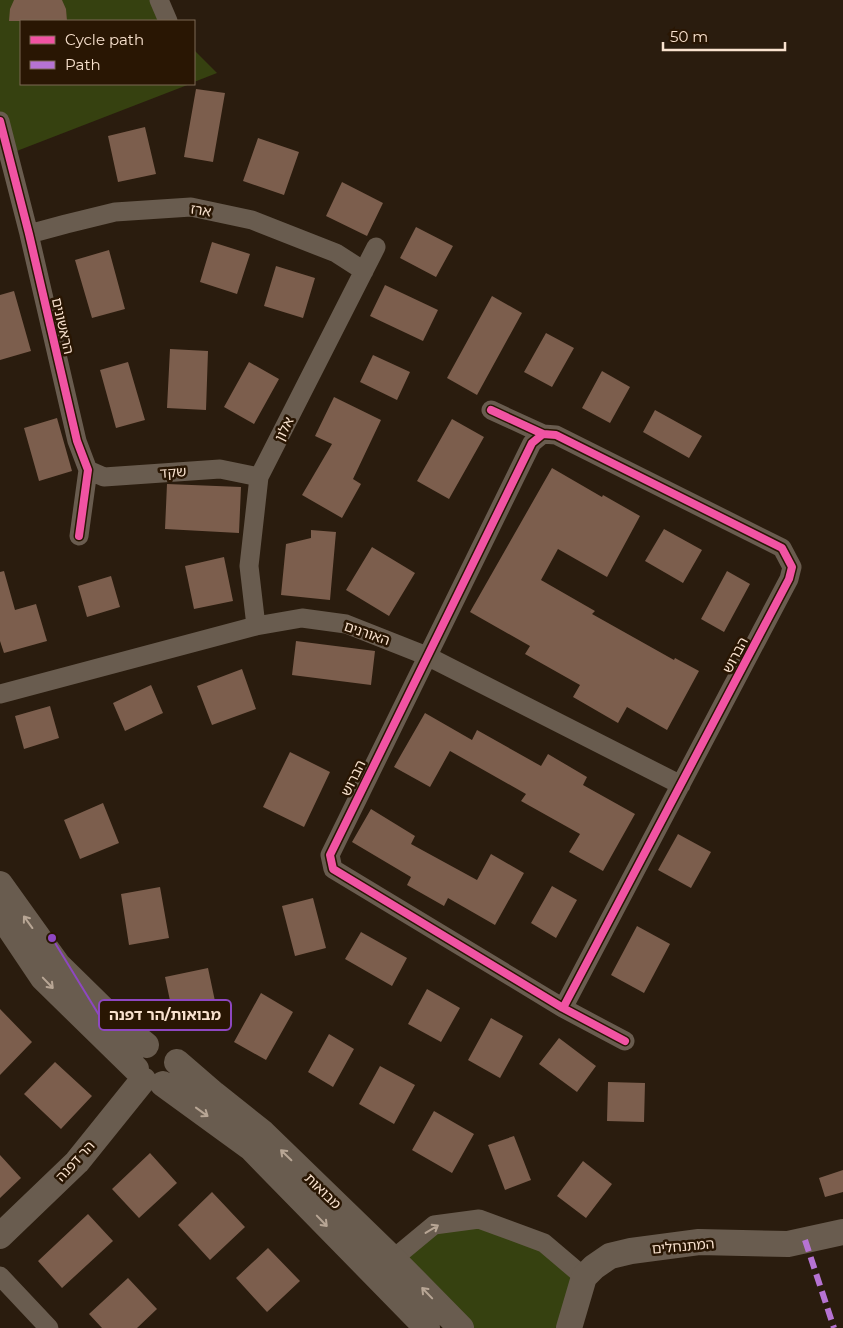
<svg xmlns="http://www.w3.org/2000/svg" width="843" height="1328" font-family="Montserrat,'Noto Sans Hebrew',sans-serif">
<rect width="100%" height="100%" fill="#2a1c0e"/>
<path fill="#364110" d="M 0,0 L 159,0 L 168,21 L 21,21 L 21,84 L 190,84 L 9,154 L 0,121 Z
M 194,50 L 217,73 L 194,82 Z
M 479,1219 L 544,1243 L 584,1277 L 569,1328 L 461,1328 L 393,1259 L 434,1225 Z"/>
<path fill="#7c5e4d" d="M 14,0 L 62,0 L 66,9 L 67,21 L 9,21 L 10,9 Z
M 196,89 L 225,93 L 213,162 L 184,157 Z
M 145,127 L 156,174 L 118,182 L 108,136 Z
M 258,138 L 299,152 L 284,195 L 243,181 Z
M 342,182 L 383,203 L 367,236 L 326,216 Z
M 416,227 L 453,246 L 436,277 L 400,258 Z
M 212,242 L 250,254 L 237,294 L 200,282 Z
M 109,250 L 125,309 L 92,318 L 75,260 Z
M 276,266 L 315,278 L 303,318 L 264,306 Z
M 385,285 L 438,310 L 423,341 L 370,316 Z
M 14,291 L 31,351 L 0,360 L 0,295 Z
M 492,296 L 522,313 L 477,395 L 447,378 Z
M 546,333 L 574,348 L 552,387 L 524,372 Z
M 170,349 L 208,351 L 206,410 L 167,408 Z
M 373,355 L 410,372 L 397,400 L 360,382 Z
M 128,362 L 145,420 L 116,428 L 100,370 Z
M 249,362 L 279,379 L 254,424 L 224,407 Z
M 602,371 L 630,387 L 610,423 L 582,408 Z
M 334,397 L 381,420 L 353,479 L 361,484 L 342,518 L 302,495 L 332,444 L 315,436 Z
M 655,410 L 702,436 L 689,458 L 643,432 Z
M 57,418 L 72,471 L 39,481 L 24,428 Z
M 452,419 L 484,437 L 449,499 L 417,481 Z
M 552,468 L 602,497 L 603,495 L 640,516 L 607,577 L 558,549 L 541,580 L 595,611 L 592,614 L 674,660 L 675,658 L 699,671 L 667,730 L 627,707 L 618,723 L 573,697 L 580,685 L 525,654 L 530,646 L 470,612 Z
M 167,484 L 241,487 L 239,533 L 165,529 Z
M 664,529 L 702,550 L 683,583 L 645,561 Z
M 311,530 L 336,532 L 330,600 L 281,595 L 286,544 L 311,538 Z
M 372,547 L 415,573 L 389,616 L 346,590 Z
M 224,557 L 233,601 L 194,609 L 185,566 Z
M 4,571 L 15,610 L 36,604 L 47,641 L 4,653 L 0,641 L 0,572 Z
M 727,571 L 750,584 L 724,632 L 701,619 Z
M 111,576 L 120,607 L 87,617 L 78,586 Z
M 296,641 L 375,651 L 371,685 L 292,675 Z
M 242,669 L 256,709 L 212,725 L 197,686 Z
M 151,685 L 163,713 L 125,731 L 113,703 Z
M 50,706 L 59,738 L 24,749 L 15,716 Z
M 425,713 L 472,740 L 477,730 L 541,766 L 548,754 L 587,777 L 583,785 L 635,814 L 603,871 L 569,852 L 580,834 L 521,801 L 526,794 L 450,751 L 430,787 L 394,767 Z
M 290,752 L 330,772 L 304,827 L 263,807 Z
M 103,803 L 119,843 L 80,859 L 64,820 Z
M 371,809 L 415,836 L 411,844 L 477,880 L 491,854 L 524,873 L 495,925 L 448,898 L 444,906 L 407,885 L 411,877 L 352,842 Z
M 678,834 L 711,852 L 691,888 L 658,870 Z
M 552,886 L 577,900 L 556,938 L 531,923 Z
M 160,887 L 169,938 L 129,945 L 121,894 Z
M 313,898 L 326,948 L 295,956 L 282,906 Z
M 637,926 L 670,944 L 644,993 L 611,975 Z
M 361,932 L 407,958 L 392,986 L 345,959 Z
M 208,968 L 219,1020 L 176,1029 L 165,977 Z
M 427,989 L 460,1008 L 441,1042 L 408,1024 Z
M 261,993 L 293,1012 L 266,1060 L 234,1042 Z
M 0,1009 L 32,1042 L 0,1075 Z
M 491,1018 L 523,1036 L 500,1078 L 468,1060 Z
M 329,1034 L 354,1049 L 333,1087 L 308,1072 Z
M 559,1038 L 596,1066 L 577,1092 L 539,1064 Z
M 55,1062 L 92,1096 L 61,1129 L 24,1094 Z
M 380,1066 L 415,1085 L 394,1124 L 359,1104 Z
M 608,1082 L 645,1083 L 644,1122 L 607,1121 Z
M 434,1111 L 474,1134 L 452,1173 L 412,1150 Z
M 514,1136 L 531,1180 L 505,1190 L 488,1145 Z
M 150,1153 L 177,1183 L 139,1218 L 112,1189 Z
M 0,1155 L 21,1178 L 0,1198 Z
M 583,1161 L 612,1184 L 586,1218 L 557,1196 Z
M 843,1170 L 843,1192 L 825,1197 L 819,1178 Z
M 212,1192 L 245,1227 L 210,1260 L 178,1225 Z
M 88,1214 L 113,1241 L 62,1288 L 38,1261 Z
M 268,1248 L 300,1281 L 267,1312 L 236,1278 Z
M 128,1278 L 157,1309 L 137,1328 L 102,1328 L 89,1314 Z"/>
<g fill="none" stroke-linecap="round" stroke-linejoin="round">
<path stroke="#695c4f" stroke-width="19" d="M 159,0 L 168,21
M 0,121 L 29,234 L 77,441 L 88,470 L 79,536
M 29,234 L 66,224 L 115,212 L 191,207 L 252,220 L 336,253 L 364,271
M 491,410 L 543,434 L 556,435 L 782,548 L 792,567 L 789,579 L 563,1008
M 543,434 L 532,443 L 330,855 L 333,869 L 563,1008 L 625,1041
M 88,470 L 104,477 L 220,469 L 259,477
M 256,626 L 249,566 L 259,477 L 376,247
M 0,694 L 256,626 L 302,618 L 346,624 L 427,656 L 681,785
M 393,1259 L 434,1225 L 479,1219 L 544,1243 L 584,1277
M 0,1276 L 49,1328"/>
<path stroke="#695c4f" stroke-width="26" d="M 0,884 L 58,965 L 109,1015 L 146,1045
M 0,914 L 43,978 L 136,1069
M 177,1062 L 214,1094 L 263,1133 L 393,1259 L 461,1328
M 163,1084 L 251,1148 L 427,1328
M 0,1236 L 77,1162 L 143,1080
M 569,1328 L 584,1277 L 594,1267 L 610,1256 L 631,1251 L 699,1242 L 788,1244 L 843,1232"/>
<path stroke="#b673d3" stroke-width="6" stroke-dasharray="12 6" stroke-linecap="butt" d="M 805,1240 L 834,1328"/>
<defs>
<path id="cycleway" d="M 0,121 L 29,234 L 77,441 L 88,470 L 79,536
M 491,410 L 543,434 L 556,435 L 782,548 L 792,567 L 789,579 L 563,1008
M 543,434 L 532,443 L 330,855 L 333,869 L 563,1008 L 625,1041"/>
</defs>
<use href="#cycleway" stroke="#291603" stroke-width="11"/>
<use href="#cycleway" stroke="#f153a3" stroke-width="8"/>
</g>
<defs><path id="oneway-shaft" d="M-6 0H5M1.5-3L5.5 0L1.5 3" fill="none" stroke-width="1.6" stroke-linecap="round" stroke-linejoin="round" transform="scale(1.25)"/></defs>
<g stroke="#b8a695">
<use href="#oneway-shaft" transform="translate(28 922) rotate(-126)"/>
<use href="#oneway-shaft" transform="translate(48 983) rotate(46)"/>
<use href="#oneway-shaft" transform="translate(202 1112) rotate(36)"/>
<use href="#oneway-shaft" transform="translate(286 1155) rotate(-136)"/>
<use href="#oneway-shaft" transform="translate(322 1221) rotate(46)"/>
<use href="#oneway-shaft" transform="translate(432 1229) rotate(-31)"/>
<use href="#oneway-shaft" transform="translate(427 1293) rotate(-134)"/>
</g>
<g text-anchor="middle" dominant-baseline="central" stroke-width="5" stroke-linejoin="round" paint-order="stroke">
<g font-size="14" fill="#f9e2cf" stroke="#291603">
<text transform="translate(201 210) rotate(9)">ארז</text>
<text transform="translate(63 326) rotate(77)">הראשונים</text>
<text transform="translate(284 429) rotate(-63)">אלון</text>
<text transform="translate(173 472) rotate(-4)">שקד</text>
<text transform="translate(367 633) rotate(19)">האורנים</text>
<text transform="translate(735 655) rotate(-62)">הברוש</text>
<text transform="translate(353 778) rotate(-64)">הברוש</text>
<text transform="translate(75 1161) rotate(-47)">הר דפנה</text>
<text transform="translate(323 1191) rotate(44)">מבואות</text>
<text transform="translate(683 1246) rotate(-5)">המתנחלים</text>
</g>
</g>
<path fill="none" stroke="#8e47c1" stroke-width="2" d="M52 938L99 1015"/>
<circle fill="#8e47c1" stroke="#291603" stroke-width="2" cx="52" cy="938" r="5"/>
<rect fill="#291603" stroke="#8e47c1" stroke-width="2" x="99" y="1000" width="132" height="30" rx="5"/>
<g font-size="15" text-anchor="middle" font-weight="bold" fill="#f9e2cf">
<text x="165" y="1020">מבואות/הר דפנה</text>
</g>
<rect x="20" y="20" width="175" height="65" fill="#291603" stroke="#7c6855"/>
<rect x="30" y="36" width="25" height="8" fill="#f153a3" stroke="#7c6855"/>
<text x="65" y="45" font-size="15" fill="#f9e2cf">Cycle path</text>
<rect x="30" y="61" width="25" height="8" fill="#b673d3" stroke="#7c6855"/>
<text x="65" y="70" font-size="15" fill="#f9e2cf">Path</text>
<path d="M663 42v8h122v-8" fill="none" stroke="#f9e2cf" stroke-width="2.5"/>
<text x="670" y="42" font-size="15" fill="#f9e2cf" stroke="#291603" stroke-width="4" paint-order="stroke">50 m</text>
</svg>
